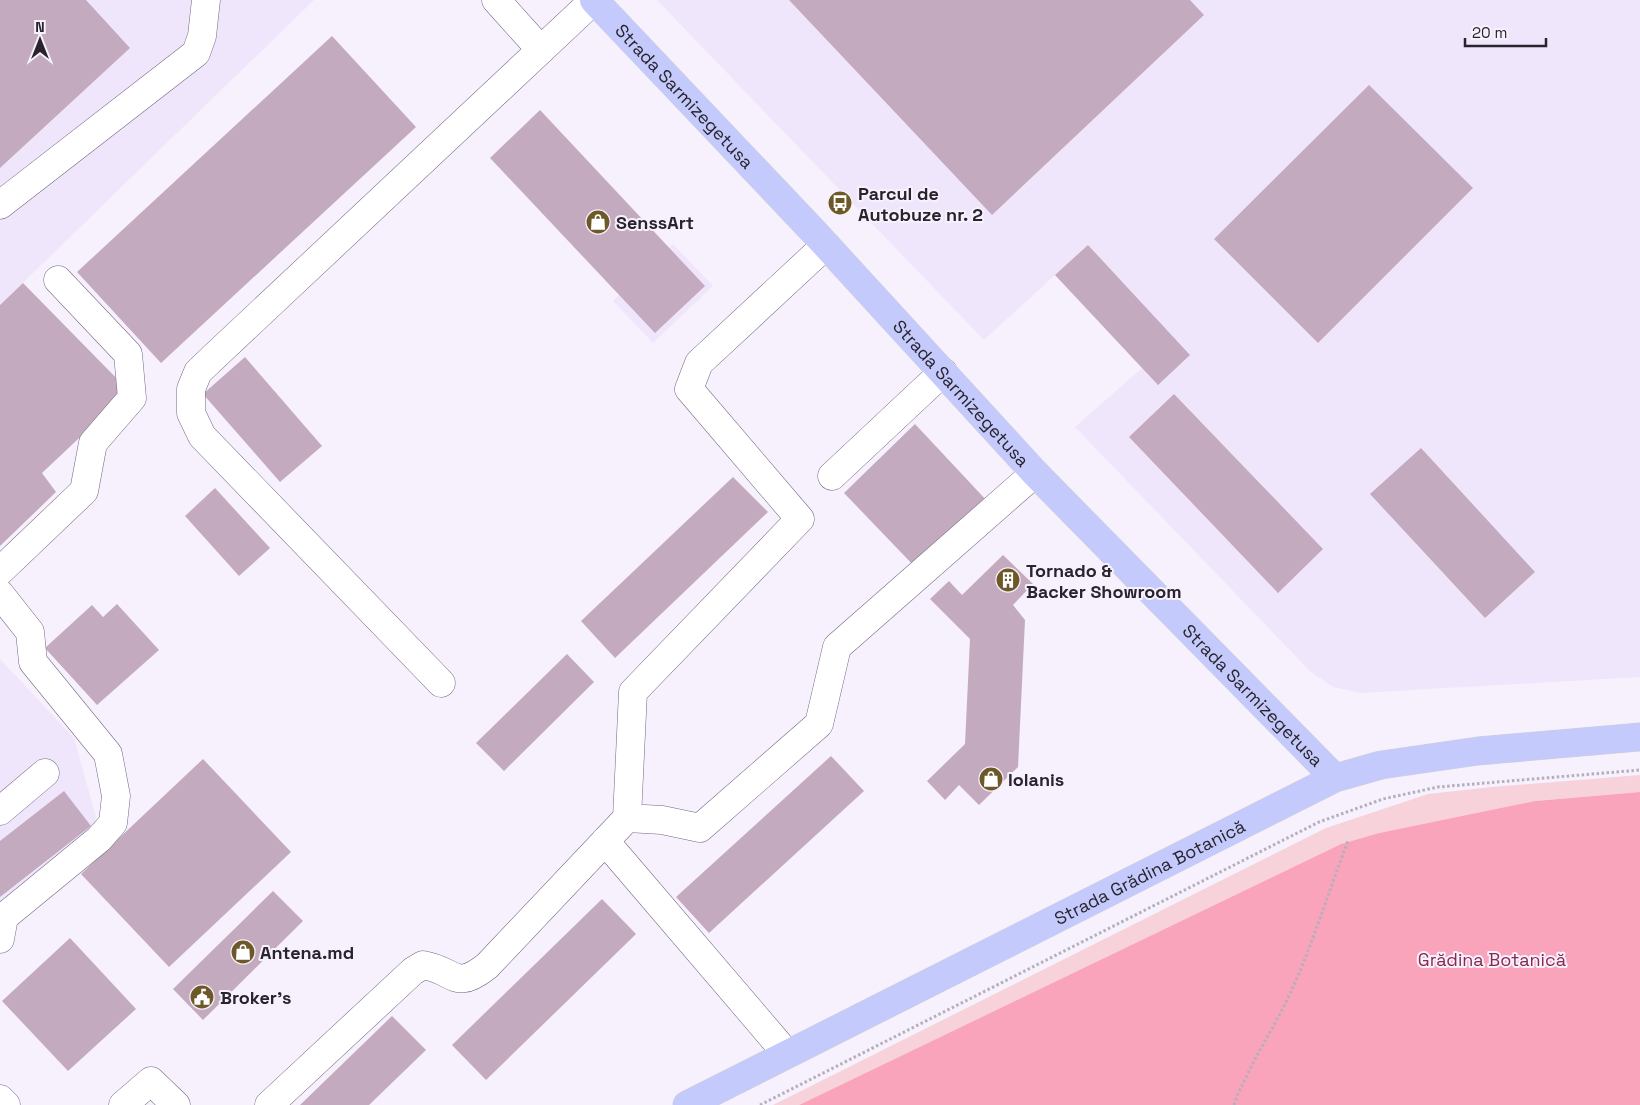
<svg xmlns="http://www.w3.org/2000/svg" width="1640" height="1105" font-family="'Space Grotesk',sans-serif">
<rect width="100%" height="100%" fill="#f6f1fd"/>
<path fill="#f0e6fb" d="M 0,0 L 314,0 L 0,305 Z
M 657,0 L 1640,0 L 1640,677 L 1360,693 L 1333,687 L 1311,672 L 1075,427 L 1142,368 L 1055,275 L 984,340 Z
M 673,244 L 713,286 L 653,343 L 613,301 Z
M 0,659 L 74,738 L 96,817 L 92,833 L 0,907 Z"/>
<path fill="#f8d2db" d="M 1640,775 L 1640,792 L 1535,801 L 1379,833 L 1341,844 L 799,1105 L 773,1105 L 1326,828 L 1428,794 L 1492,787 Z"/>
<path fill="#faa4bc" d="M 1640,792 L 1640,1105 L 799,1105 L 1341,844 L 1379,833 L 1535,801 Z"/>
<path fill="#c4aabe" d="M 0,0 L 86,0 L 130,48 L 0,168 Z
M 789,0 L 1190,0 L 1204,15 L 992,215 Z
M 332,36 L 416,127 L 161,363 L 77,272 Z
M 1369,85 L 1473,188 L 1318,343 L 1214,239 Z
M 540,110 L 705,286 L 655,333 L 490,158 Z
M 1088,245 L 1190,355 L 1158,385 L 1055,275 Z
M 23,283 L 129,391 L 42,473 L 56,492 L 0,546 L 0,305 Z
M 245,357 L 322,446 L 280,482 L 203,394 Z
M 1174,394 L 1323,549 L 1278,593 L 1129,437 Z
M 915,424 L 988,502 L 917,569 L 844,493 Z
M 1421,448 L 1535,572 L 1485,618 L 1370,494 Z
M 733,477 L 768,512 L 615,658 L 581,621 Z
M 215,488 L 270,548 L 239,576 L 185,516 Z
M 1003,555 L 1033,584 L 1013,605 L 1025,620 L 1018,767 L 979,805 L 959,785 L 945,800 L 927,781 L 965,744 L 970,639 L 930,599 L 949,581 L 962,595 Z
M 117,604 L 159,650 L 97,705 L 45,648 L 92,605 L 103,617 Z
M 567,654 L 594,682 L 504,771 L 476,743 Z
M 831,756 L 864,791 L 709,933 L 676,897 Z
M 203,759 L 291,852 L 169,967 L 81,874 Z
M 64,791 L 91,826 L 0,897 L 0,841 Z
M 273,891 L 303,921 L 203,1020 L 173,989 Z
M 602,899 L 636,934 L 486,1080 L 452,1045 Z
M 70,938 L 136,1009 L 68,1071 L 2,1001 Z
M 392,1016 L 426,1050 L 369,1105 L 300,1105 Z"/>
<g fill="none" stroke-linecap="round" stroke-linejoin="round">
<defs>
<path id="minor" d="M 496,0 L 541,50
M 0,205 L 196,53 L 202,36 L 206,0
M 832,476 L 943,372
M 0,571 L 84,491 L 93,443 L 132,398 L 128,354 L 58,280
M 0,594 L 30,632 L 33,662 L 108,754 L 116,796 L 113,823 L 99,839 L 4,917 L 0,939
M 441,683 L 202,436 L 191,413 L 191,389 L 198,372 L 218,353 L 594,0
M 0,811 L 45,773
M 627,818 L 633,692 L 800,519 L 689,389 L 699,363 L 826,245
M 605,841 L 787,1054
M 0,1099 L 6,1105
M 123,1105 L 151,1081 L 176,1105
M 269,1105 L 413,971 L 423,965 C 455,970 454,992 487,966 L 627,818 L 662,820 L 700,828 L 819,724 L 837,647 L 1035,473"/>
<g id="major">
<path id="s1" d="M 594,0 L 815,233 L 1035,473 L 1335,778"/>
<path id="s2" d="M 687,1105 L 1335,778 L 1381,765 L 1478,751 L 1640,737"/>
</g>
</defs>
<use href="#minor" stroke="#736780" stroke-width="29"/>
<use href="#major" stroke="#d4d3d5" stroke-width="29"/>
<path stroke="#b4afba" stroke-width="3" stroke-dasharray="2.5 2.5" stroke-linecap="butt" d="M 760,1105 L 1319,822 L 1383,799 L 1438,787 L 1640,770
M 1234,1105 C 1237,1094 1243,1084 1248,1073 C 1260,1049 1274,1026 1286,1002 C 1311,951 1327,895 1348,841"/>
<use href="#minor" stroke="#fff" stroke-width="28"/>
<use href="#major" stroke="#c4cafb" stroke-width="28"/>
</g>
<defs>
<symbol id="bus-disc" viewBox="-11 -11 22 22"><circle r="9.5" fill="#6d5827" stroke="#f6f1fd"/><path d="M-5-6H5V4H4V6H2V4H-2V6H-4V4H-5ZM-3.5-4V0h7V-4ZM-3.5 1.2v1.5H-2V1.2ZM2 1.2v1.5H3.5V1.2Z" fill="#fff"/></symbol>
<symbol id="shop-disc" viewBox="-11 -11 22 22"><circle r="9.5" fill="#6d5827" stroke="#f6f1fd"/><path d="M-5-2.5h2.3a2.7 3.5 0 0 1 5.4 0H5L5.5 6h-11ZM-1.5-2.5h3a1.5 2.3 0 0 0-3 0Z" fill="#fff"/></symbol>
<symbol id="building-disc" viewBox="-11 -11 22 22"><circle r="9.5" fill="#6d5827" stroke="#f6f1fd"/><path d="M-4-6H4V6H1V3H-1V6H-4ZM-2.5-4.3h1.7v1.8h-1.7ZM.8-4.3h1.7v1.8H.8ZM-2.5-1h1.7V.8h-1.7ZM.8-1h1.7V.8H.8Z" fill="#fff"/></symbol>
<symbol id="civic-disc" viewBox="-11 -11 22 22"><circle r="9.5" fill="#6d5827" stroke="#f6f1fd"/><path d="M-.6-6.5H3V-4.5H.6V-3L4-1V1h2V6H-6V1h2V-1L-.6-3ZM-1.2 2.5V6h2.4V2.5Z" fill="#fff"/></symbol>
</defs>
<g fill-rule="evenodd">
<use href="#bus-disc" x="826" y="189" width="28" height="28"/>
<use href="#shop-disc" x="584" y="208" width="28" height="28"/>
<use href="#building-disc" x="994" y="566" width="28" height="28"/>
<use href="#shop-disc" x="977" y="765" width="28" height="28"/>
<use href="#shop-disc" x="229" y="938" width="28" height="28"/>
<use href="#civic-disc" x="188" y="983" width="28" height="28"/>
</g>
<g text-anchor="middle" dominant-baseline="central" stroke-width="4" stroke-linejoin="round" paint-order="stroke">
<g font-size="18" fill="#28232d" stroke="#f6f1fd">
<text stroke="none"><textPath href="#s1" startOffset="132">Strada Sarmizegetusa</textPath></text>
<text stroke="none"><textPath href="#s1" startOffset="538">Strada Sarmizegetusa</textPath></text>
<text stroke="none"><textPath href="#s1" startOffset="958">Strada Sarmizegetusa</textPath></text>
<text stroke="none"><textPath href="#s2" startOffset="518">Strada Grădina Botanică</textPath></text>
</g>
<g font-size="18" font-weight="bold" fill="#28232d" stroke="#f6f1fd" text-anchor="start">
<text x="858" y="193">Parcul de<tspan x="858" dy="21">Autobuze nr. 2</tspan></text>
<text x="616" y="222">SenssArt</text>
<text x="1026" y="570">Tornado &amp;<tspan x="1026" dy="21">Backer Showroom</tspan></text>
<text x="1008" y="779">Iolanis</text>
<text x="260" y="952">Antena.md</text>
<text x="220" y="997">Broker's</text>
</g>
<g font-size="18" fill="#8a294d" stroke="#f6f1fd">
<text x="1492" y="959">Grădina Botanică</text>
</g>
</g>
<g transform="translate(40 40)" stroke="#f6f1fd" stroke-width="4" paint-order="stroke">
<path d="M0-4L9 19L0 12L-9 19Z" fill="#28232d"/>
<text y="-8" font-size="14" font-weight="bold" text-anchor="middle" fill="#28232d">N</text>
</g>
<path d="M1465 38v8h81v-8" fill="none" stroke="#28232d" stroke-width="2.5"/>
<text x="1472" y="38" font-size="15" fill="#28232d" stroke="#f6f1fd" stroke-width="4" paint-order="stroke">20 m</text>
</svg>
